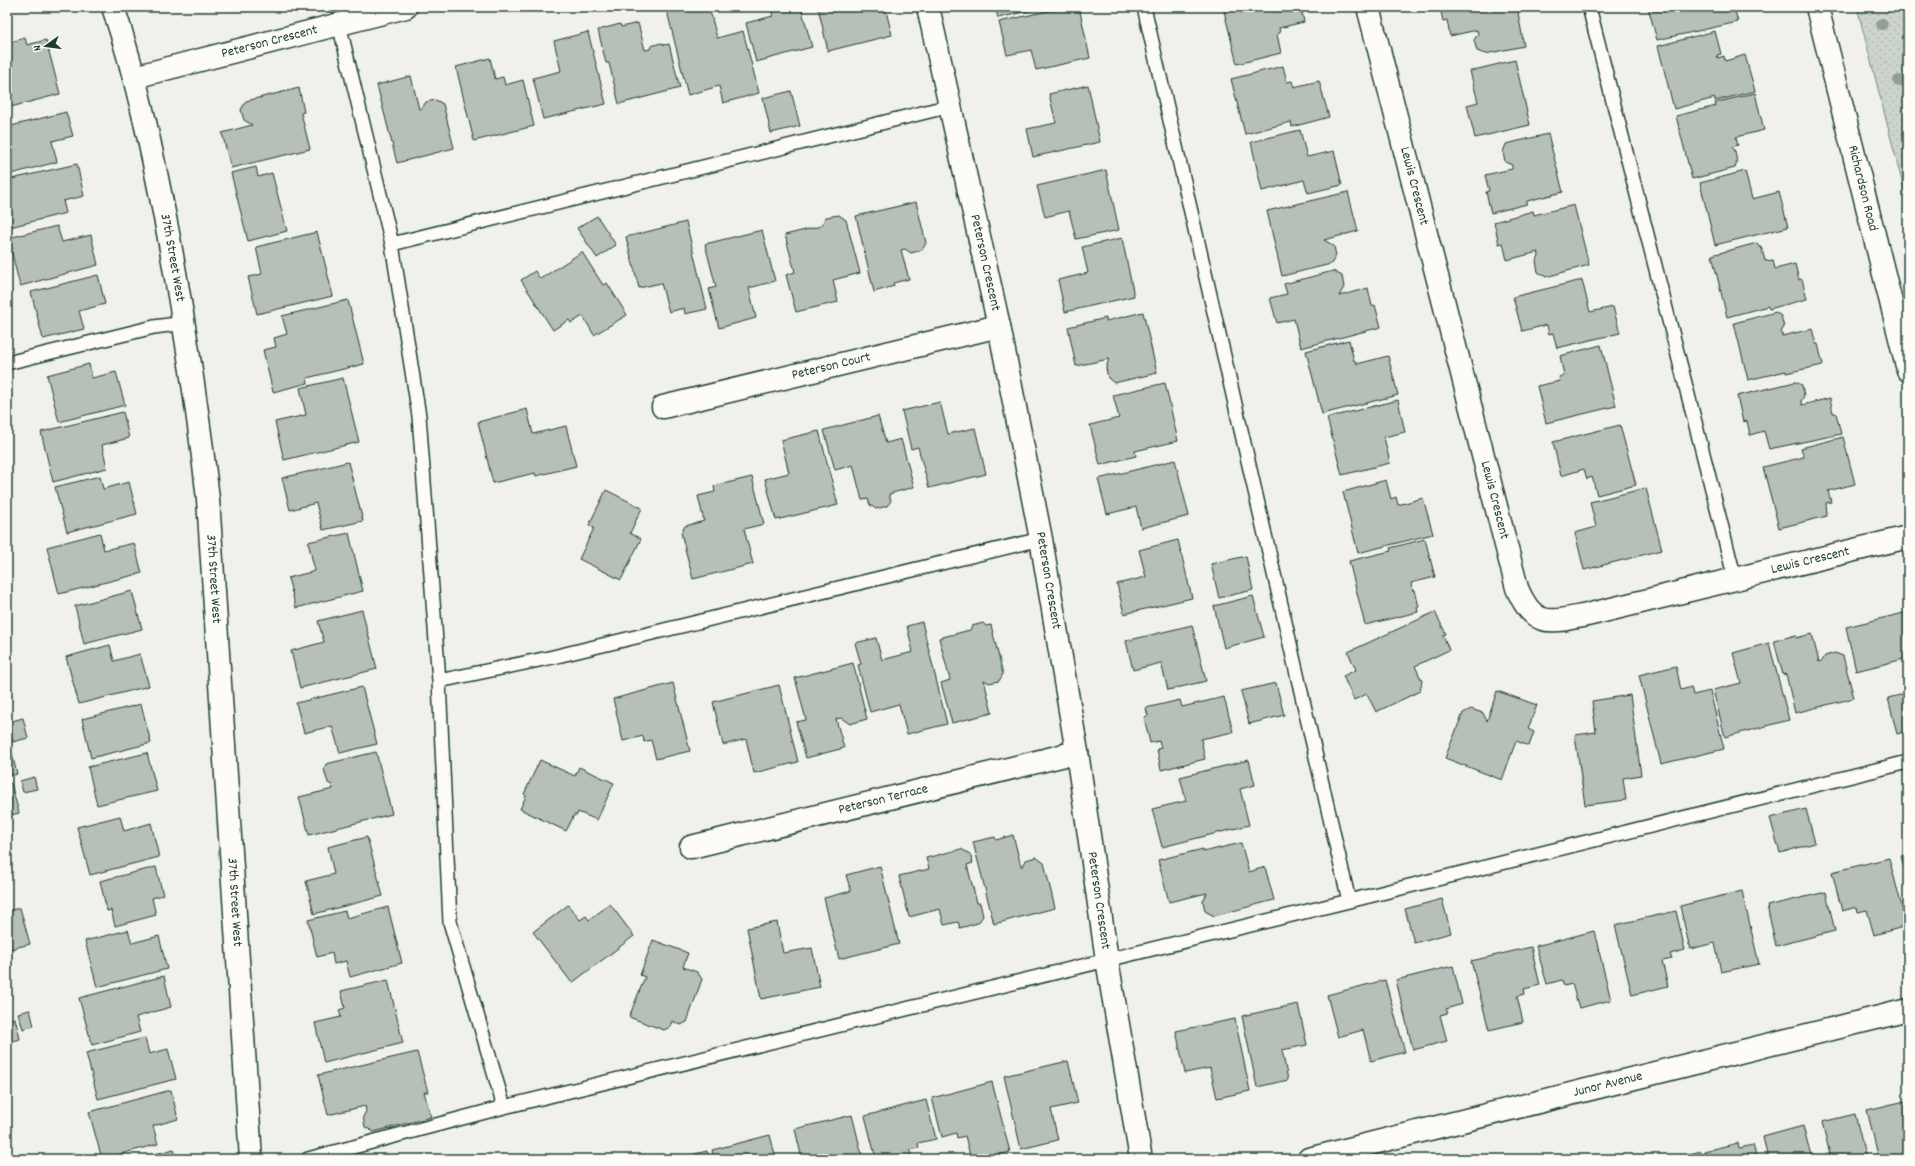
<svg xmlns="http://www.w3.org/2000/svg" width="1915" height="1166" font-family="Dekko,sans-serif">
<defs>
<pattern id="park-dots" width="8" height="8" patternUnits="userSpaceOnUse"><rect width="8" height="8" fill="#cdd3cd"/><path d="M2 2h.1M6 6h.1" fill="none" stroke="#b0b6b1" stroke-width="1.8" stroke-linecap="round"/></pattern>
</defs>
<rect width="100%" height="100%" fill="#f0f1eb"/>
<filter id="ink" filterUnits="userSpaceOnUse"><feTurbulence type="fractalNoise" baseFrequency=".025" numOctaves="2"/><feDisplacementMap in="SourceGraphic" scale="8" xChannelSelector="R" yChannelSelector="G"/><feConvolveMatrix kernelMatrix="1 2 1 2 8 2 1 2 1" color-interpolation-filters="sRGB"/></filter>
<g filter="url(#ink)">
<path fill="url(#park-dots)" stroke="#768880" d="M 1857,7 L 1908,7 L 1908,205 Z"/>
<path fill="#b6bfb8" stroke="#1f3d34" d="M 681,7 L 709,7 L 717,38 L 743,31 L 759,93 L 723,103 L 719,86 L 688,95 L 667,11 Z
M 770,7 L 801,7 L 812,47 L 756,62 L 746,23 L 773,16 Z
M 818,7 L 885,7 L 892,35 L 828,51 Z
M 995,7 L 1041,7 L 1041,8 L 998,18 Z
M 1065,7 L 1079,7 L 1090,58 L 1036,70 L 1031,50 L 1007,55 L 999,22 Z
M 1223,7 L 1301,7 L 1304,22 L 1279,28 L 1280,33 L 1277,34 L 1281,53 L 1237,64 Z
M 1440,7 L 1517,7 L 1524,46 L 1485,54 L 1477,51 L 1474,40 L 1478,34 L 1477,30 L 1450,36 L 1447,20 L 1443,21 Z
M 1648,7 L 1734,7 L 1738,22 L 1657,40 Z
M 638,23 L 645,50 L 650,49 L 651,46 L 661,43 L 665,45 L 669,44 L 680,88 L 619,104 L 609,63 L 606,63 L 598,30 L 620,24 L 621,27 Z
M 1715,31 L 1721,54 L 1717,55 L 1718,58 L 1724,56 L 1725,61 L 1745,55 L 1755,91 L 1715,101 L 1715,98 L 1674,109 L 1658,46 Z
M 588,32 L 606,104 L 543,119 L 533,78 L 561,71 L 554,41 Z
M 25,38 L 27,45 L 46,40 L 60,94 L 7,108 L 7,43 Z
M 490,58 L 495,79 L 503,77 L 505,85 L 523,80 L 534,126 L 474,141 L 456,67 Z
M 1515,60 L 1530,125 L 1475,138 L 1467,105 L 1478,102 L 1470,71 Z
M 1283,66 L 1287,82 L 1292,81 L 1294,87 L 1319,81 L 1329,117 L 1292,127 L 1291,122 L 1245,134 L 1231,79 Z
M 411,76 L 419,109 L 422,108 L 426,102 L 436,100 L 443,104 L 454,148 L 397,163 L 377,85 Z
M 1088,85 L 1100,142 L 1033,157 L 1027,129 L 1056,123 L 1049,94 Z
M 299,88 L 304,112 L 301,113 L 310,149 L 231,168 L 222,133 L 252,125 L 244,120 L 241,110 L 246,101 Z
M 791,91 L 800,126 L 771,133 L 763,98 Z
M 1755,93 L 1764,130 L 1736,137 L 1738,145 L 1732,147 L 1735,151 L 1737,162 L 1735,168 L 1692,179 L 1676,116 L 1716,106 L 1715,103 Z
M 66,112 L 73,136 L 52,141 L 57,162 L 7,175 L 7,127 Z
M 1300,130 L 1307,157 L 1334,151 L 1342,185 L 1308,193 L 1304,180 L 1262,191 L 1251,142 Z
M 1548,134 L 1563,192 L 1527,201 L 1527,204 L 1491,213 L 1486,192 L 1489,191 L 1485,175 L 1512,169 L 1512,165 L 1505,162 L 1503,152 L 1506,144 Z
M 77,164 L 84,196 L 63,201 L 66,213 L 10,227 L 7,215 L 7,180 Z
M 256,167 L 258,177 L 272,173 L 287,231 L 248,241 L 231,173 Z
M 1106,170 L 1119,230 L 1076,239 L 1069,211 L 1045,217 L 1037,186 Z
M 1745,171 L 1752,199 L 1779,192 L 1788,227 L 1715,245 L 1700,183 Z
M 1348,192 L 1358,231 L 1324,240 L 1334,246 L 1336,256 L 1331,264 L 1282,276 L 1267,211 Z
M 916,202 L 926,243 L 922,250 L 911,253 L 905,249 L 901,250 L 909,279 L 893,283 L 894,286 L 874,292 L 856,216 Z
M 1574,205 L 1589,265 L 1546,277 L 1538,272 L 1536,261 L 1539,256 L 1538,252 L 1507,260 L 1503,243 L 1499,244 L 1494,222 L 1533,211 L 1534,215 Z
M 839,215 L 846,220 L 860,273 L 833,280 L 838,302 L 796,312 L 786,275 L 795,272 L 785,235 L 821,226 L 826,217 Z
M 597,216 L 616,245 L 597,258 L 577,228 Z
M 686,222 L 707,309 L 685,314 L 684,308 L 669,312 L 661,283 L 639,288 L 626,237 Z
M 57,226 L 62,242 L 91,235 L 98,265 L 20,286 L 8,238 Z
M 762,230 L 775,281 L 749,288 L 756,318 L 719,328 L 709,289 L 716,287 L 705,244 Z
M 317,232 L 333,296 L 257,314 L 248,277 L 262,274 L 256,247 Z
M 1122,238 L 1134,296 L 1065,312 L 1058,280 L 1088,273 L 1082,247 Z
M 1757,243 L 1762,249 L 1765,261 L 1773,260 L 1775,269 L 1795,264 L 1799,280 L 1802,279 L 1807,299 L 1769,309 L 1768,306 L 1727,317 L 1712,255 Z
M 582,252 L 603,285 L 607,283 L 627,315 L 594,335 L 583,316 L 571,323 L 569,320 L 553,330 L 521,280 L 535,271 L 540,279 Z
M 1333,271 L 1342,276 L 1344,287 L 1339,296 L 1368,288 L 1372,306 L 1375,305 L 1381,327 L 1301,348 L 1294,319 L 1277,323 L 1270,298 L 1287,294 L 1284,284 Z
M 98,275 L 105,304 L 79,311 L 84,329 L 43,339 L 31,292 Z
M 1582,280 L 1590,312 L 1613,307 L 1620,333 L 1557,348 L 1553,333 L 1549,334 L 1547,325 L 1522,331 L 1513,297 Z
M 348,300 L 364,364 L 307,378 L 308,383 L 273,392 L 263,350 L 276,347 L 274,338 L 287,334 L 282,316 Z
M 1143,312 L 1157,373 L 1114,383 L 1108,378 L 1106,368 L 1109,359 L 1076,366 L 1068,327 L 1106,318 L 1106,321 Z
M 1776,312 L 1781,316 L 1784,327 L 1781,332 L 1782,336 L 1812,329 L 1816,344 L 1818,344 L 1823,365 L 1786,373 L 1786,371 L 1748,380 L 1734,323 Z
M 1349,340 L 1354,361 L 1356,361 L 1357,364 L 1388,356 L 1398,395 L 1322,414 L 1306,351 Z
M 1601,345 L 1616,406 L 1546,423 L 1537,386 L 1560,381 L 1559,377 L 1564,375 L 1560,356 Z
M 89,364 L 92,378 L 116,372 L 125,405 L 59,422 L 47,375 Z
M 343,378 L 359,442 L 284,460 L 275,422 L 306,415 L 300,388 Z
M 1795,382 L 1802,385 L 1804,396 L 1801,401 L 1802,405 L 1830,398 L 1833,413 L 1836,413 L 1841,434 L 1769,449 L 1764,431 L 1750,435 L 1747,421 L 1743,422 L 1737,396 Z
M 1165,383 L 1178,441 L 1135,451 L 1136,456 L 1100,465 L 1090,425 L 1119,418 L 1113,395 Z
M 1398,400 L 1405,432 L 1384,437 L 1390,463 L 1342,475 L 1327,418 Z
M 940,402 L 948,434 L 975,428 L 986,474 L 929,488 L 918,447 L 911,449 L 902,411 Z
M 527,409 L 533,434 L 566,426 L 576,466 L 536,476 L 535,473 L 493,483 L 478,422 Z
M 123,412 L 129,438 L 102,445 L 107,468 L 53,482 L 41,432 Z
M 878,416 L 886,443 L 901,439 L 914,487 L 889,494 L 891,501 L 887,506 L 876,509 L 870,505 L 868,499 L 862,500 L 853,465 L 835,470 L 824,430 Z
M 1620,425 L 1636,485 L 1597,495 L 1592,477 L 1587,479 L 1584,469 L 1561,476 L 1553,442 Z
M 819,431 L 838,505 L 776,520 L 765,479 L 789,473 L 781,440 Z
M 1843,437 L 1855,484 L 1828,491 L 1831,502 L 1826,503 L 1827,516 L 1779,528 L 1763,467 L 1804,457 L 1801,448 Z
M 1175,460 L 1189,516 L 1141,528 L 1136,507 L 1107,514 L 1098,479 Z
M 348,462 L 363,521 L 323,530 L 316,503 L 290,510 L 282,478 Z
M 100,476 L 103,489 L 129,482 L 137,514 L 67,532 L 55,487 Z
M 752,477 L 764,524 L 744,529 L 753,564 L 693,579 L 681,533 L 685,526 L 704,521 L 698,496 L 715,492 L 714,486 Z
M 1386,480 L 1391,499 L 1396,497 L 1398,505 L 1423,498 L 1433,534 L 1358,553 L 1343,492 Z
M 1646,488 L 1662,550 L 1584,570 L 1575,533 L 1596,527 L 1590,502 Z
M 606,490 L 642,508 L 630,533 L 641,539 L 621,580 L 579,559 L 594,528 L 589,525 Z
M 100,533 L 104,550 L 134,543 L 142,573 L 59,594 L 47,547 Z
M 349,533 L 363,591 L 296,608 L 288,578 L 315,571 L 308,542 Z
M 1425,539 L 1435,577 L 1411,583 L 1413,591 L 1415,590 L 1419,607 L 1417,607 L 1418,612 L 1365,625 L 1349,561 L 1391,551 L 1390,548 Z
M 1178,540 L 1192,598 L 1124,614 L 1117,584 L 1146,577 L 1139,550 Z
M 1246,556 L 1253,590 L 1219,598 L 1211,564 Z
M 132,591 L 142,629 L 84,644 L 75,606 Z
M 1253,596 L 1264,637 L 1224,648 L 1214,606 Z
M 362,610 L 377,669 L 300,688 L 291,651 L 324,642 L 318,621 Z
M 1435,612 L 1446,634 L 1443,635 L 1449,650 L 1415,666 L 1422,681 L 1420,691 L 1376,712 L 1367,694 L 1354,700 L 1343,676 L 1356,670 L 1348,652 Z
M 1908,612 L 1908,658 L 1856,671 L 1846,627 Z
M 922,622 L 947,724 L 907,734 L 899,704 L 870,712 L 858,665 L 861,664 L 855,643 L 876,638 L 882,660 L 913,652 L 907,626 Z
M 983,623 L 986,626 L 991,625 L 1003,674 L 999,681 L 989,683 L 984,680 L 992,713 L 952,723 L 941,683 L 950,680 L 939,638 L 970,630 L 972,626 Z
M 1192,625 L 1206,681 L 1168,690 L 1161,663 L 1133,670 L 1126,641 Z
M 1812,634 L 1819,662 L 1822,661 L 1825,656 L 1835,653 L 1843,656 L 1854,698 L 1795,713 L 1786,674 L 1783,675 L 1774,641 L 1796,635 L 1796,638 Z
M 1769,643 L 1789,720 L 1725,737 L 1713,690 L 1741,683 L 1733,653 Z
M 110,645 L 114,661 L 140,654 L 149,686 L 79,704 L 66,657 Z
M 853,663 L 867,719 L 850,724 L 841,718 L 836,719 L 844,748 L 806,758 L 796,722 L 806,720 L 795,678 Z
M 1676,666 L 1681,690 L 1691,687 L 1693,695 L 1710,691 L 1724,749 L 1661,764 L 1639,675 Z
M 673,683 L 690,751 L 656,759 L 651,740 L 644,742 L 643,736 L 623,741 L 613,699 Z
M 1276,683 L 1284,715 L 1249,724 L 1241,691 Z
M 779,685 L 798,762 L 754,773 L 746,739 L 723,745 L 713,702 Z
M 362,687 L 377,744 L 340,753 L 332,726 L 304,733 L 296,703 Z
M 1497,691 L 1537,705 L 1528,729 L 1534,732 L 1529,746 L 1516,741 L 1502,780 L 1445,758 L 1463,713 L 1471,709 L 1483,713 L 1487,721 Z
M 1908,693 L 1908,731 L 1897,734 L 1888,698 Z
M 1630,695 L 1641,775 L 1623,778 L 1626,800 L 1585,805 L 1575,735 L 1596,732 L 1592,701 Z
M 1224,697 L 1233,732 L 1201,739 L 1205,759 L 1161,770 L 1157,749 L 1161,748 L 1159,741 L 1150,743 L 1144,717 L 1148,716 L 1146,708 L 1180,700 L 1182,707 Z
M 141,704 L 151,743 L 91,758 L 82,719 Z
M 23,718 L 28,738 L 13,742 L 8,722 Z
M 7,745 L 10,745 L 17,774 L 7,777 Z
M 376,752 L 392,814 L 309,835 L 299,797 L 333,789 L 332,785 L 328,783 L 324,769 L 326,764 Z
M 147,753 L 157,791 L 97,805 L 88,767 Z
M 540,760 L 575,776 L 579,767 L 614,783 L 597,820 L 578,812 L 577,815 L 574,815 L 566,831 L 520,809 L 526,796 L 524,794 Z
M 1249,760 L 1255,785 L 1240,789 L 1249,825 L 1162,847 L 1152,809 L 1186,801 L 1180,777 Z
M 34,777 L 37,789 L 23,792 L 20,781 Z
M 11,783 L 19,813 L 7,816 L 7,785 Z
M 1806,809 L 1815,843 L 1780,853 L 1770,818 Z
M 120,816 L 124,831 L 151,823 L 159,857 L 90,875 L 77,827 Z
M 1013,835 L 1021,866 L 1023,866 L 1026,860 L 1036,857 L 1044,863 L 1055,908 L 994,924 L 973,842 L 995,837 L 996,840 Z
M 367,837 L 383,896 L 314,914 L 306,881 L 334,874 L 328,847 Z
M 1241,843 L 1249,872 L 1265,867 L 1274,900 L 1214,916 L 1205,911 L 1203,901 L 1207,893 L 1169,902 L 1158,860 L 1203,849 L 1203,852 Z
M 961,849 L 970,854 L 973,863 L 967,865 L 977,903 L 980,903 L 983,916 L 978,923 L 960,928 L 958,922 L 944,925 L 940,909 L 909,917 L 899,876 L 929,869 L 926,858 Z
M 1908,854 L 1908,884 L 1901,856 Z
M 1889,858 L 1907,926 L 1874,935 L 1867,910 L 1858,912 L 1857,907 L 1842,911 L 1832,872 Z
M 880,866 L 899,944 L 839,959 L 824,898 L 851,891 L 846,875 Z
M 156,867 L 163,895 L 152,898 L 156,915 L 115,926 L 111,910 L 107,911 L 100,881 Z
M 1742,891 L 1759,964 L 1721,972 L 1715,943 L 1690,949 L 1680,906 Z
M 1826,892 L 1835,931 L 1776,946 L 1767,906 Z
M 1442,899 L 1451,933 L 1414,943 L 1405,909 Z
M 610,904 L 634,936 L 572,983 L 533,932 L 568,905 L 580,920 L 586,916 L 589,920 Z
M 388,907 L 402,963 L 350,977 L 346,961 L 334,964 L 332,953 L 317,957 L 308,920 L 345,911 L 347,918 Z
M 20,908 L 30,944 L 7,950 L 7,911 Z
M 1676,911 L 1685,950 L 1670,954 L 1672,959 L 1662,961 L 1668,986 L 1632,995 L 1615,925 Z
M 777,922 L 783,953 L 812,948 L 820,987 L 761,999 L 747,928 Z
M 128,930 L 132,943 L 159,936 L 167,969 L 97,987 L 85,941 Z
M 1594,931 L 1611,1000 L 1579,1008 L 1572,984 L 1564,986 L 1562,980 L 1547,984 L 1536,946 Z
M 653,940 L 688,953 L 683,967 L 697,972 L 702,979 L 687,1022 L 681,1025 L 672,1021 L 670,1027 L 664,1030 L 629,1017 L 645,977 L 640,975 Z
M 1531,947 L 1540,985 L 1524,989 L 1525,994 L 1517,996 L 1523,1022 L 1489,1030 L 1471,961 Z
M 1453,966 L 1462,1004 L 1446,1009 L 1448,1013 L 1440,1015 L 1447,1041 L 1413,1050 L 1396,980 Z
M 164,976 L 171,1007 L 136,1017 L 140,1032 L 92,1045 L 79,998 Z
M 388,980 L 403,1043 L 324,1063 L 315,1023 L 341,1017 L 339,1010 L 345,1008 L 341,991 Z
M 1385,980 L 1405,1052 L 1371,1061 L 1363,1030 L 1338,1037 L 1327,995 Z
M 1298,1004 L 1307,1045 L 1282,1050 L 1288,1080 L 1257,1087 L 1242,1016 Z
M 30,1010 L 34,1026 L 23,1029 L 18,1013 Z
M 15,1018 L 20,1039 L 7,1043 L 7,1020 Z
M 1235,1019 L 1250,1091 L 1217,1098 L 1210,1068 L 1185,1073 L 1176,1031 Z
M 145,1038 L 149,1054 L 168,1049 L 176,1079 L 98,1099 L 86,1053 Z
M 417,1052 L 428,1092 L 424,1092 L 431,1117 L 374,1132 L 365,1127 L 363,1117 L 366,1111 L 365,1106 L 328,1115 L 318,1075 Z
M 1068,1061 L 1078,1103 L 1051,1109 L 1058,1140 L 1021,1149 L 1004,1076 Z
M 992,1082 L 1010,1152 L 983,1159 L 971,1159 L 965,1136 L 957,1138 L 956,1133 L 942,1137 L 932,1098 Z
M 171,1090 L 178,1119 L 153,1126 L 158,1144 L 102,1159 L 89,1112 Z
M 926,1100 L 936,1139 L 918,1143 L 919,1148 L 910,1150 L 912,1159 L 876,1159 L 865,1116 Z
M 1905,1101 L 1908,1111 L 1908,1159 L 1879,1159 L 1867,1110 Z
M 1855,1114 L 1866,1159 L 1831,1159 L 1822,1122 Z
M 852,1115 L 863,1159 L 802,1159 L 795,1129 Z
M 1803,1126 L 1812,1159 L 1768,1159 L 1763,1137 Z
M 770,1135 L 776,1159 L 714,1159 L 712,1150 Z
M 1738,1143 L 1739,1148 L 1753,1145 L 1757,1159 L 1707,1159 L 1704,1151 Z
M 174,1149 L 176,1159 L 136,1159 Z
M 707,1151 L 709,1159 L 674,1159 Z
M 1701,1151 L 1703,1159 L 1670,1159 Z"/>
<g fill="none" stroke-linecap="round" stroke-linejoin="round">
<defs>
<path id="lane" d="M 1144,7 L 1349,901
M 1589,7 L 1735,579
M 339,24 L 392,244 L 419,416 L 439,681 L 450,922 L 504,1107
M 392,244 L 950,106
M 7,363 L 154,327 L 184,323
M 439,681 L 553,657 L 1041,539
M 308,1159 L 504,1107 L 1349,901 L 1908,762"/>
<g id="street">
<path id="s1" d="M 113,7 C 138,81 153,156 168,233 C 184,321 198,409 208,499 L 251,1159"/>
<path id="s2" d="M 928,7 L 999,326 L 1041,539 L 1077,752 L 1107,960 L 1141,1159"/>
<path id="s3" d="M 1368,7 L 1517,588 C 1534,629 1550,622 1587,615 L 1908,537"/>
<path id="s4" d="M 134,77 L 406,7"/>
<path id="s5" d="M 663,407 L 999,326"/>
<path id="s6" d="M 691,847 L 1077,752"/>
</g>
<g id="secondary">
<path id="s7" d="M 1817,7 L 1908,370"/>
<path id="s8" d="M 1309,1159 L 1908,1010"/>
</g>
</defs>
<use href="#lane" stroke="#1f3d34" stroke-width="16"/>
<use href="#street" stroke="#1f3d34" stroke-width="25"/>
<use href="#secondary" stroke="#1f3d34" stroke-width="25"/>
<use href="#lane" stroke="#fdfcf7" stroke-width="13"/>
<use href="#street" stroke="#fdfcf7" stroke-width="22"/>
<use href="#secondary" stroke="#fdfcf7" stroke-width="22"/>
</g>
<g fill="#909e97">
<circle cx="1882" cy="24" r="6"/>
<circle cx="1899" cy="81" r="6"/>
</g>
</g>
<g text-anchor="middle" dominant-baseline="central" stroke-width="3.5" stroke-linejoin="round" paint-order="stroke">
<g font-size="14" fill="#1f3d34" stroke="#fdfcf7">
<text stroke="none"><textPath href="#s4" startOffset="140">Peterson Crescent</textPath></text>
<text stroke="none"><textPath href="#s3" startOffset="185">Lewis Crescent</textPath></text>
<text stroke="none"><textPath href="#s7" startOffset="187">Richardson Road</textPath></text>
<text stroke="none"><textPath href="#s1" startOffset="258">37th Street West</textPath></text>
<text stroke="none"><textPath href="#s2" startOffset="262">Peterson Crescent</textPath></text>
<text stroke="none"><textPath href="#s5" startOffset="173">Peterson Court</textPath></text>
<text stroke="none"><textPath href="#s3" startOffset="509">Lewis Crescent</textPath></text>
<text stroke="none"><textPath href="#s3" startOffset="916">Lewis Crescent</textPath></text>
<text stroke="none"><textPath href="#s1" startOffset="582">37th Street West</textPath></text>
<text stroke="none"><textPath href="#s2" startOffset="586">Peterson Crescent</textPath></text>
<text stroke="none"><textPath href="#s6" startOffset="198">Peterson Terrace</textPath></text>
<text stroke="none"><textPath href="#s2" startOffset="910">Peterson Crescent</textPath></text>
<text stroke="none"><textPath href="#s1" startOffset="906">37th Street West</textPath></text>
<text stroke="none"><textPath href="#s8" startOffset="308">Junor Avenue</textPath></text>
</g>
</g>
<rect width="1915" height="1166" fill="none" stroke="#fdfcf7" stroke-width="24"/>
<rect x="12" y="12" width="1891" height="1142" fill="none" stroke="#1f3d34" stroke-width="1.5" filter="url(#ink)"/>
<g transform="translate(46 46) rotate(256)" stroke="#fdfcf7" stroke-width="3" paint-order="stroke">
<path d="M0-3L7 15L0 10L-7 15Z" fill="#1f3d34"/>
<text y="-6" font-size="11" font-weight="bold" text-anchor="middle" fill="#1f3d34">N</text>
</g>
</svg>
